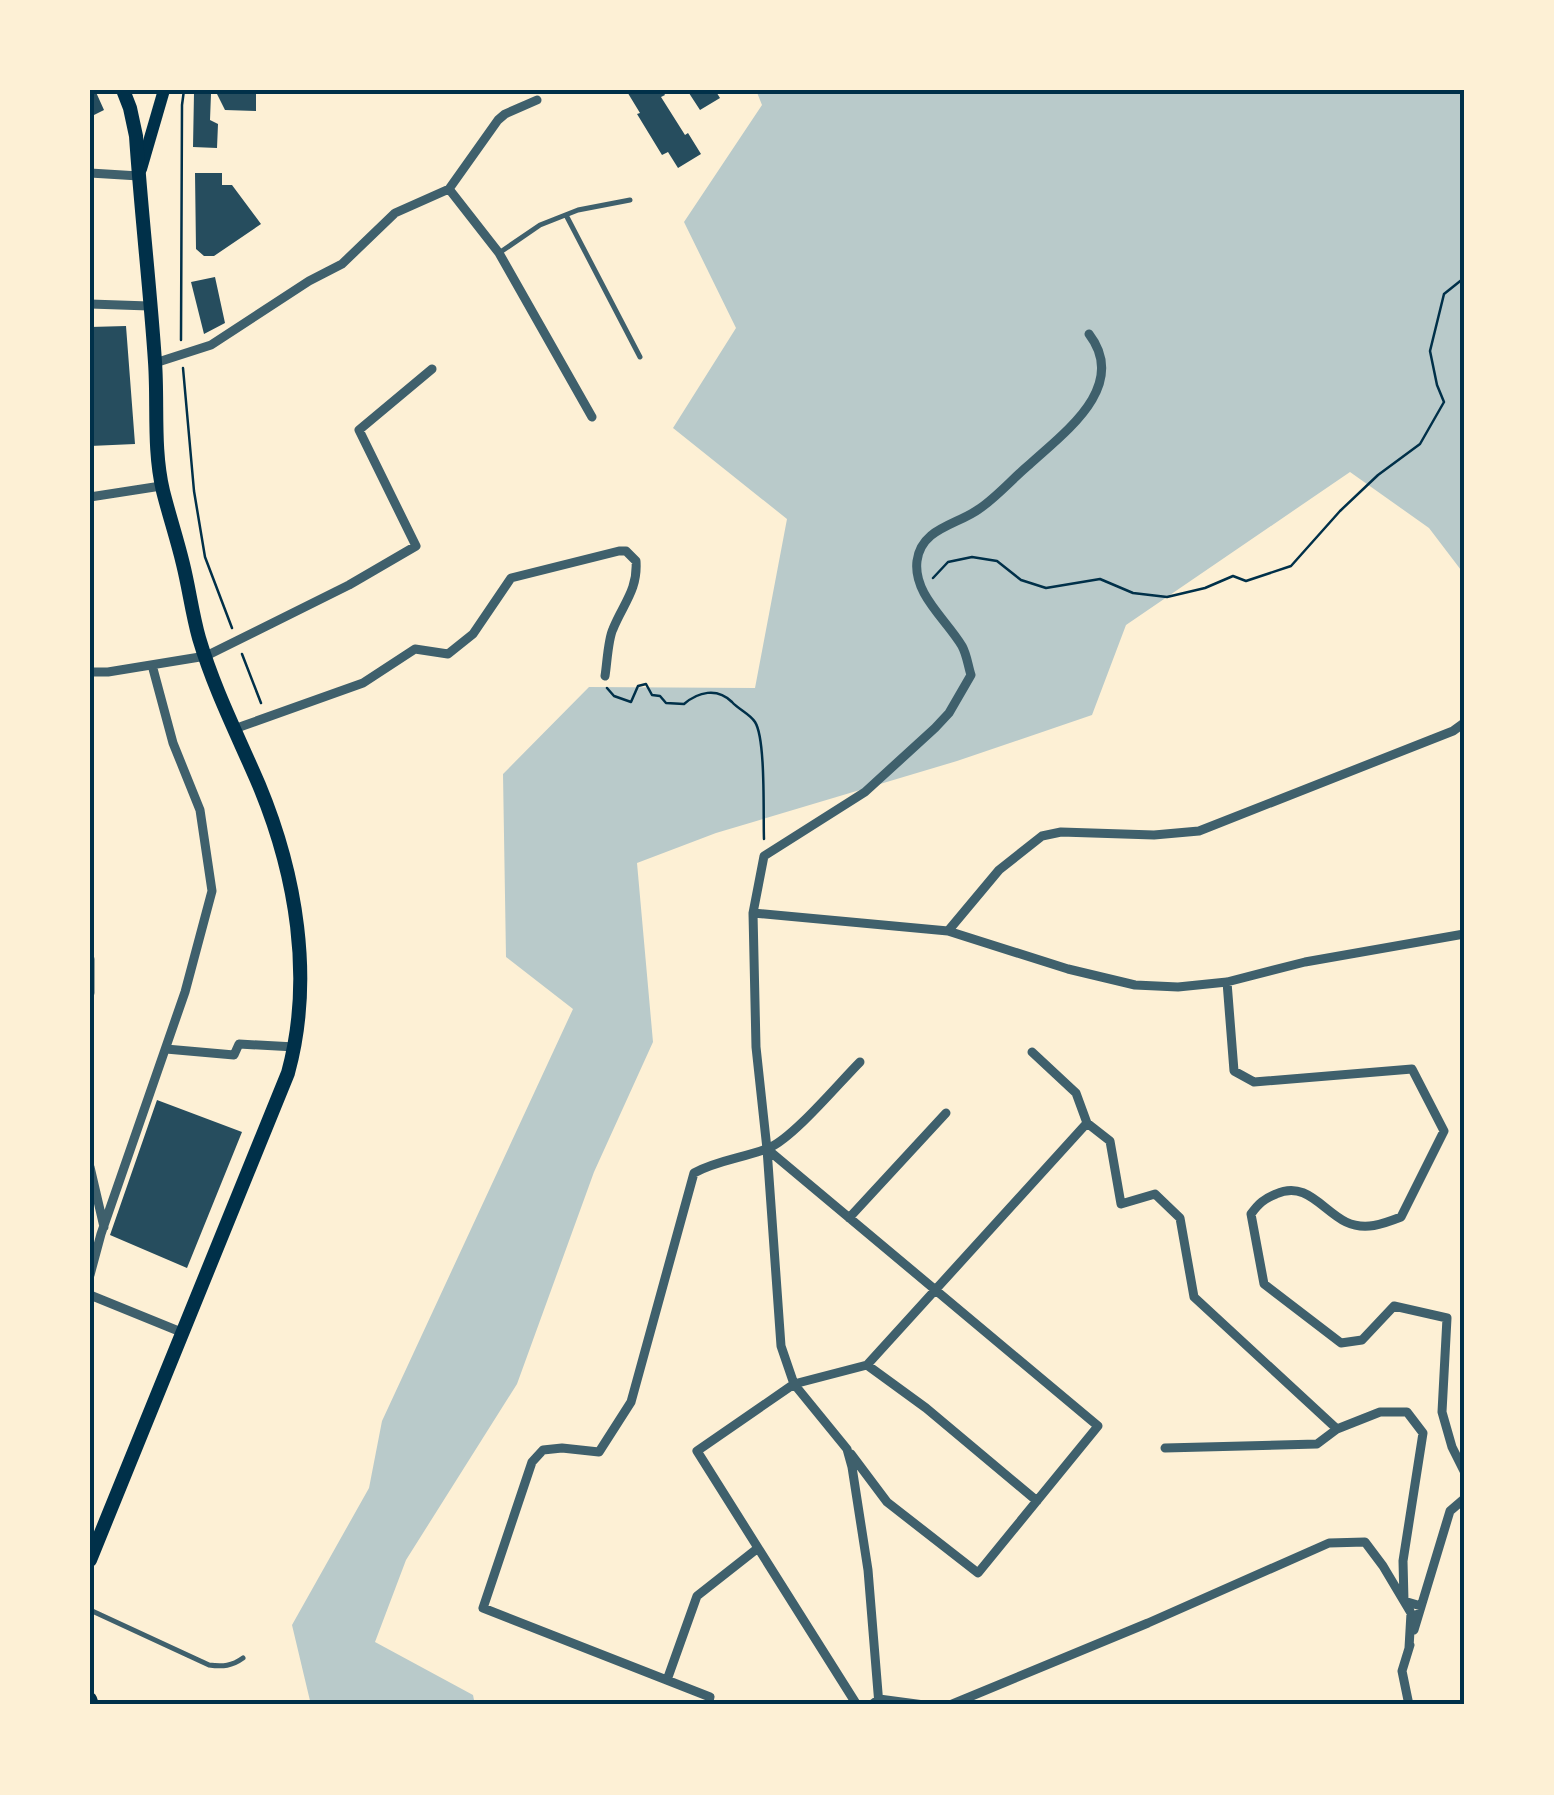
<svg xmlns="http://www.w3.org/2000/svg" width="1554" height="1795" font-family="Montserrat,sans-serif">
<rect width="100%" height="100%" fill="#fdf0d5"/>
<path fill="#b9caca" d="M 756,90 L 1464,90 L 1464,574 L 1429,528 L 1350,472 L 1126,625 L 1092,715 L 957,761 L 716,833 L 637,863 L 653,1042 L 594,1172 L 517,1384 L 406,1560 L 375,1642 L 473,1695 L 475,1705 L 311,1705 L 292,1625 L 369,1488 L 382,1421 L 573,1009 L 506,957 L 503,774 L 589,687 L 755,688 L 787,519 L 673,428 L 736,328 L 684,222 L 762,105 Z"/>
<path fill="#264d5e" d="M 90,90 L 95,90 L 104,110 L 90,117 Z
M 217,90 L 256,90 L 256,111 L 225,110 L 216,92 Z
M 626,90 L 662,90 L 665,95 L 661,97 L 685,135 L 688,133 L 701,154 L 678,168 L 668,152 L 662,155 L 637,114 L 640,113 Z
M 687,90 L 715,90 L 720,98 L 700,110 Z
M 194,93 L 211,94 L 210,120 L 218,124 L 217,148 L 193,147 Z
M 195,173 L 222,173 L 222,185 L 232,185 L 261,224 L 214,256 L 204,256 L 196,249 Z
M 215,277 L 225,323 L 204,334 L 191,282 Z
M 126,326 L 135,444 L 90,446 L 90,327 Z
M 157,1100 L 242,1132 L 187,1268 L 110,1235 Z"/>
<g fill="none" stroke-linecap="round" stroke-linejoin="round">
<path stroke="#003049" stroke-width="2.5" d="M 181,340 L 182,105 L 184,90
M 183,368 L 194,491 L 205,557 L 232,628
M 933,578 L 948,562 L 972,557 L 997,561 L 1021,580 L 1046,588 L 1100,579 L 1133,593 L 1167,597 L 1205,588 L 1233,576 L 1246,581 L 1291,566 L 1340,511 L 1378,475 L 1420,444 L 1444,402 L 1437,385 L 1430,351 L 1444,294 L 1464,278
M 242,654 L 261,703
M 607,688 L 614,696 L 631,702 L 638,686 L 646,684 L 652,695 L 660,696 L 666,703 L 684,704 C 698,692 717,687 732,702 C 738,709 750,714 755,722 C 766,739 763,816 764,839"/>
<path stroke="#3f606c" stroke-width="5" d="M 566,215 L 640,357
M 499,253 L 540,225 L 578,210 L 630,200
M 90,1610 L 209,1665 C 223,1667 232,1666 243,1658"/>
<path stroke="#3f606c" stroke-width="9" d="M 90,173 L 139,176
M 449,189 L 498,120 L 505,114 L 537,100
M 90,304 L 149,306
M 155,363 L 211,345 L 309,281 L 342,264 L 395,213 L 449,189 L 499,253 L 592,417
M 90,497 L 161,486
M 90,672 L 108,672 L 206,656 L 349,585 L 416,546 L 359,430 L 432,369
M 234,729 L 363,683 L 415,649 L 448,654 L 473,634 L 511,578 L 619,551 L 626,551 L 636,561 C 638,590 623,604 613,629 C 608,639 607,664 605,676
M 753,913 L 948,931 L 1068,969 L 1135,985 L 1178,987 L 1227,982 L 1305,962 L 1464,934
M 948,931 L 999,870 L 1042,836 L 1061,832 L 1154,835 L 1199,831 L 1453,731 L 1464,723
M 90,959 L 90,993
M 1227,982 L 1234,1071 L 1254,1082 L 1412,1069 L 1444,1131 L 1401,1217 C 1383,1224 1365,1231 1346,1222 C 1322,1210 1306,1180 1276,1194 C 1264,1199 1259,1203 1251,1214 L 1264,1284 L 1341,1343 L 1362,1340 L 1394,1306 L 1447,1318 L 1442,1412 L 1452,1447 L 1464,1471
M 166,1049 L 234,1055 L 239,1044 L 295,1047
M 1032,1052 L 1076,1093 L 1087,1123 L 1110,1141 L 1121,1204 L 1155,1194 L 1180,1218 L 1194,1297 L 1337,1429 L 1380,1412 L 1407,1412 L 1423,1433 L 1403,1561 L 1404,1601 L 1421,1606
M 767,1149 L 1098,1426 L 978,1573 L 887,1502 L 851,1454
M 90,1167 L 104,1227
M 849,1218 L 946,1113
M 90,1275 L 101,1234 L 185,992 L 212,891 L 200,810 L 173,743 L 152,665
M 90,1295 L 181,1332
M 867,1365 L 926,1408 L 1037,1501
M 1165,1448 L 1317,1444 L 1337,1429
M 1414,1630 L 1450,1511 L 1464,1499
M 667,1680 L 697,1596 L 758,1548
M 708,1705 L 710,1697 L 483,1608 L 532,1462 L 543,1450 L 562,1448 L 599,1452 L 631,1402 L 694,1173 C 718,1160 744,1158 769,1148 C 794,1137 838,1084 860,1062
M 857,1705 L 697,1451 L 794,1384 L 867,1365 L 1087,1123
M 871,1705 L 879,1699 L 924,1705
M 879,1705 L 868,1570 L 852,1467 L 847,1449 L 794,1384 L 781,1346 L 767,1149 L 756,1047 L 753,913 L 764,856 L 865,792 L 935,728 L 949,713 L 971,675 C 968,666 967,655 962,646 C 946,619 913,594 917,561 C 921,528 957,525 979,509 C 997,497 1013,478 1030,464 C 1065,432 1129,386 1089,334
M 950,1705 L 1148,1623 L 1329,1543 L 1365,1542 L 1383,1566 L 1411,1613 L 1409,1648
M 1409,1705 L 1402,1671 L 1410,1645"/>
<path stroke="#003049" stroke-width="12" d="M 141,169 L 164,90"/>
<path stroke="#003049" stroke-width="14" d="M 90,1560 L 288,1073 C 314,978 296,874 259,785 C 238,736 214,689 199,638 C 192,613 189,588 183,564 C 177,539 169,515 163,491 C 153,449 158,404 155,362 C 150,287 141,211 136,136 L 130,108 L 123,90
M 90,1699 L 92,1705"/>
</g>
<rect width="1554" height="1795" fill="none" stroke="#fdf0d5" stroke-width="185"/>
<rect x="92" y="92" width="1370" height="1610" fill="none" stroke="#003049" stroke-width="4"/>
</svg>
